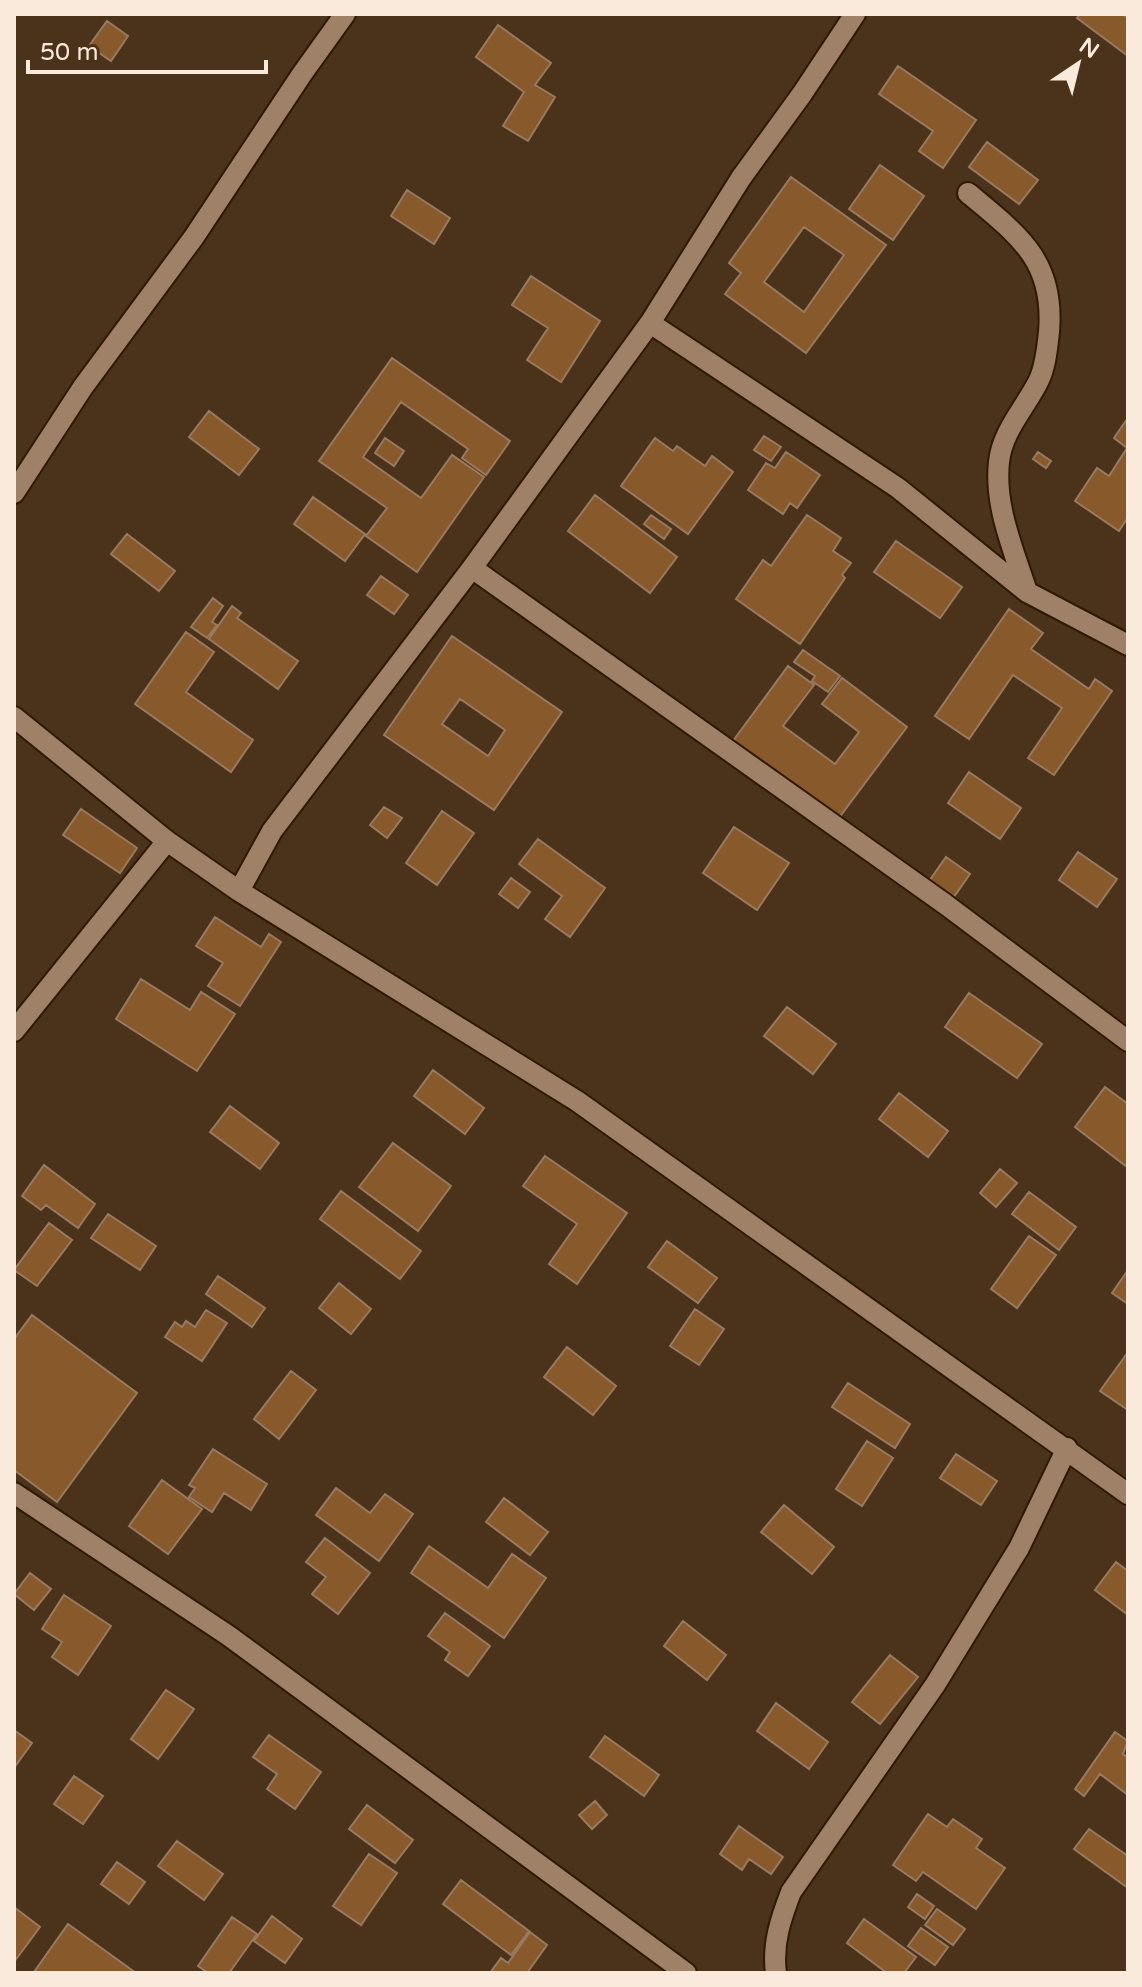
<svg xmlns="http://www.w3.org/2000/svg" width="1142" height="1987" font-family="'Varela Round',sans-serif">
<rect width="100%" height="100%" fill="#4b321a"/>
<path fill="#88592a" stroke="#977a60" stroke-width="2" fill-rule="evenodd" d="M 1080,14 L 1122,14 L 1128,18 L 1128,56 L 1077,18 Z
M 107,21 L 128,36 L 111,61 L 89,46 Z
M 498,25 L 551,63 L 535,85 L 555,97 L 528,141 L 503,126 L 524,92 L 476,57 Z
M 898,66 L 976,120 L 943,168 L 919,151 L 933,131 L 879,94 Z
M 987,142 L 1038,180 L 1019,204 L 969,167 Z
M 880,165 L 924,196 L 893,240 L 849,209 Z
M 791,177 L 886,245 L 806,353 L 725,294 L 741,273 L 729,263 ZM 804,227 L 844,255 L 804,312 L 764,282 Z
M 407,190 L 450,218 L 434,244 L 391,216 Z
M 531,276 L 600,321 L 561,382 L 527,360 L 548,328 L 512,305 Z
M 392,358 L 510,441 L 486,475 L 462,458 L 468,449 L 401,402 L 363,457 L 421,498 L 452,455 L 484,477 L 417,572 L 366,536 L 387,508 L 319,461 Z
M 209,411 L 259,449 L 239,475 L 189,437 Z
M 1127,419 L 1128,420 L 1128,517 L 1119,531 L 1075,501 L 1097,468 L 1109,476 L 1127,448 L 1114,438 Z
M 764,436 L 781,447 L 771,461 L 754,450 Z
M 385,438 L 404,451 L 394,466 L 375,453 Z
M 655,438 L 673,451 L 677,446 L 705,466 L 712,456 L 733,472 L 688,534 L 621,486 Z
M 786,452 L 820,475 L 797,508 L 790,503 L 783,514 L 748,490 L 766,463 L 775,468 Z
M 1038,452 L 1051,461 L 1046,468 L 1033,459 Z
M 595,495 L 677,557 L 650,593 L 568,531 Z
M 313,497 L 365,534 L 345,561 L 294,524 Z
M 651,515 L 671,529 L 664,539 L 644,524 Z
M 807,515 L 841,538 L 833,551 L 851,563 L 842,575 L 845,578 L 800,644 L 736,599 L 763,560 L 771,566 Z
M 127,534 L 175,571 L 159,591 L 111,554 Z
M 896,541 L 962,587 L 940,618 L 874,572 Z
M 381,576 L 408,595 L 394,614 L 367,595 Z
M 213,598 L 223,606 L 212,622 L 217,625 L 207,638 L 191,627 Z
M 232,606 L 241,613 L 237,618 L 298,661 L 278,689 L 209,639 Z
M 1009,609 L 1043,633 L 1031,649 L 1089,689 L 1095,679 L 1112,691 L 1054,775 L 1028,758 L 1062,708 L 1013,675 L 969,739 L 935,716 Z
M 186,632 L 214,652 L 186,692 L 253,740 L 231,772 L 135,704 Z
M 452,636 L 562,712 L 494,810 L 384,735 ZM 460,699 L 505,730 L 488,756 L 442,724 Z
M 803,650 L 840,676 L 828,692 L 812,681 L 815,676 L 794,662 Z
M 788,666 L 814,685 L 783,726 L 835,764 L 859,732 L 822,704 L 842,678 L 907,727 L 838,819 L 733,741 Z
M 969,772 L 1021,808 L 1000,839 L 948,803 Z
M 384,807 L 402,818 L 387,838 L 370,825 Z
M 81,809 L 137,848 L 120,873 L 63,835 Z
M 442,811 L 474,833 L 437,885 L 406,863 Z
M 734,827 L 789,863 L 757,910 L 703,873 Z
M 538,839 L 605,888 L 570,937 L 545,919 L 562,896 L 519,864 Z
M 1078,852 L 1117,879 L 1097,907 L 1059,880 Z
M 946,857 L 970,874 L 951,901 L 927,884 Z
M 511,878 L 530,892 L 518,908 L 499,894 Z
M 215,917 L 261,947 L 269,934 L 281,942 L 240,1006 L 208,986 L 223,963 L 196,946 Z
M 141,979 L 190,1010 L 201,992 L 235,1014 L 197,1071 L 116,1019 Z
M 969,993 L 1042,1044 L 1017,1078 L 945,1027 Z
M 787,1007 L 836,1044 L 813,1074 L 764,1036 Z
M 433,1070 L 484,1108 L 465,1134 L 414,1096 Z
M 1105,1087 L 1128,1104 L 1127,1167 L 1075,1127 Z
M 899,1093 L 948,1131 L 928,1157 L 879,1119 Z
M 230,1106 L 279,1143 L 260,1169 L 210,1132 Z
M 393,1143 L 451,1186 L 418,1231 L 359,1187 Z
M 545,1156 L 627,1213 L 577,1284 L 549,1264 L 577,1224 L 523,1186 Z
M 44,1165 L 95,1204 L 78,1228 L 46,1205 L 41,1210 L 22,1196 Z
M 1000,1169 L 1017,1183 L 996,1207 L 980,1193 Z
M 341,1191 L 421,1251 L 400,1279 L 320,1219 Z
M 1029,1192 L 1076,1227 L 1059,1250 L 1012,1214 Z
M 108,1214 L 156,1246 L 140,1270 L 91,1238 Z
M 49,1223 L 72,1240 L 37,1286 L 14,1270 Z
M 1029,1236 L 1056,1255 L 1017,1308 L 991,1289 Z
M 667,1241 L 717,1278 L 698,1303 L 648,1267 Z
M 1128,1270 L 1128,1304 L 1112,1293 Z
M 218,1276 L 265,1308 L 252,1327 L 206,1294 Z
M 339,1283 L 371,1309 L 351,1334 L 319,1308 Z
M 695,1309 L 724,1329 L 699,1365 L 670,1346 Z
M 206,1310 L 227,1323 L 202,1361 L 165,1337 L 175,1322 L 182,1327 L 186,1321 L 195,1327 Z
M 32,1315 L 137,1393 L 57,1502 L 14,1470 L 14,1339 Z
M 567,1347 L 616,1386 L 593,1415 L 544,1377 Z
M 1128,1352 L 1128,1410 L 1100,1391 Z
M 291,1371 L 316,1390 L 279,1439 L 254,1419 Z
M 848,1383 L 910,1424 L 895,1448 L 832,1407 Z
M 867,1441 L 893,1458 L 862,1506 L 836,1489 Z
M 213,1449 L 267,1484 L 251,1510 L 224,1493 L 212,1512 L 189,1497 L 195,1488 L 189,1485 Z
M 956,1454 L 997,1481 L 981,1505 L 940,1478 Z
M 162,1480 L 202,1509 L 168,1554 L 129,1526 Z
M 336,1488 L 370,1513 L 385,1494 L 413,1514 L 379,1561 L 316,1515 Z
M 504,1498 L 548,1532 L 530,1555 L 486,1522 Z
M 784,1505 L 834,1547 L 812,1574 L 761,1532 Z
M 325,1538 L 370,1573 L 338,1614 L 312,1594 L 326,1577 L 306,1562 Z
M 429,1546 L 488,1588 L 512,1554 L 546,1578 L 504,1638 L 411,1573 Z
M 1116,1562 L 1128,1571 L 1128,1615 L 1095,1590 Z
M 30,1573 L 51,1589 L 34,1610 L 14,1594 Z
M 64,1595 L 111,1626 L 78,1675 L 52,1657 L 62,1642 L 42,1629 Z
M 445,1613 L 490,1646 L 468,1676 L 445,1660 L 450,1652 L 428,1636 Z
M 683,1621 L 726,1655 L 707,1680 L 664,1646 Z
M 890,1655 L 918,1677 L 880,1724 L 852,1702 Z
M 166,1690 L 194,1709 L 158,1759 L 131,1739 Z
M 776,1703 L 828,1742 L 809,1769 L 757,1731 Z
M 14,1730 L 32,1743 L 14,1768 Z
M 1115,1732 L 1128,1741 L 1123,1754 L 1128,1758 L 1128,1795 L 1100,1774 L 1084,1796 L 1075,1789 Z
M 269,1735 L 321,1772 L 295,1809 L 267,1789 L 277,1774 L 253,1757 Z
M 605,1736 L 659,1775 L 644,1796 L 590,1757 Z
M 74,1776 L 103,1796 L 83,1824 L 54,1804 Z
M 595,1801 L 607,1815 L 592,1829 L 579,1815 Z
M 367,1805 L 413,1840 L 395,1863 L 349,1829 Z
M 928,1814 L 947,1827 L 953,1819 L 982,1839 L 976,1848 L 1005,1868 L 976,1909 L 923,1872 L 916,1881 L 893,1865 Z
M 739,1826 L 783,1857 L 771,1874 L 749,1859 L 742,1870 L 720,1854 Z
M 1089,1829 L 1128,1856 L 1128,1888 L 1074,1849 Z
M 177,1841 L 223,1874 L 204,1900 L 158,1866 Z
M 369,1854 L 397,1873 L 361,1925 L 333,1906 Z
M 117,1862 L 145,1882 L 129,1904 L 101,1884 Z
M 461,1880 L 529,1931 L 511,1955 L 443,1904 Z
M 917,1894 L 934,1906 L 925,1919 L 908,1907 Z
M 14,1907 L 40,1927 L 14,1962 Z
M 937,1909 L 965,1929 L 953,1945 L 925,1925 Z
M 272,1916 L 302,1939 L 285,1963 L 254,1941 Z
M 232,1917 L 257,1934 L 229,1973 L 208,1973 L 198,1966 Z
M 864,1919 L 916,1957 L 904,1973 L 887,1973 L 847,1943 Z
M 68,1924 L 136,1973 L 34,1972 Z
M 921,1928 L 948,1947 L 935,1965 L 908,1946 Z
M 530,1932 L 547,1945 L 527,1973 L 490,1973 L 501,1958 L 508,1963 Z"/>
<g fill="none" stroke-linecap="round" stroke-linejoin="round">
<defs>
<path id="minor" d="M 968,193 C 1018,235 1055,260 1049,332 C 1047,348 1046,365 1039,380 C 1026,407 1002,431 999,462 C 994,506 1014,551 1027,592
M 650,323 L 898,488 L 1027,592 L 1128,645
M 14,493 L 83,387 L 194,237 L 302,74 L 345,14
M 472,568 L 945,904 L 1128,1041
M 14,717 L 167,841 L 239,891 L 577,1101 L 1128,1494
M 239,891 L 272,831 L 472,568 L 650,323 L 741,178 L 802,94 L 855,14
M 14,1031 L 167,841
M 14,1493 L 229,1636 L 686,1973
M 776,1973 C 772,1944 781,1918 791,1892 L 935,1685 L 1019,1548 L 1067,1448"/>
</defs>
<use href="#minor" stroke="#301902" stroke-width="24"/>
<use href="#minor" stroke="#9e8167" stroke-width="20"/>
</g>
<rect width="1142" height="1987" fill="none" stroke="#faeadc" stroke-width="32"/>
<g transform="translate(1078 64) rotate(35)" stroke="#4b321a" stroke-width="6" paint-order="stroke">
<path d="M0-6L14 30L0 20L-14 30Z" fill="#faeadc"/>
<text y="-12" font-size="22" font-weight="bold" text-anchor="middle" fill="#faeadc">N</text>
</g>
<path d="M28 60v12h238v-12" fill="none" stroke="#faeadc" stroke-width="4"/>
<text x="40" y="60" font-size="24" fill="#faeadc" stroke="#4b321a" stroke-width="6" paint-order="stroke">50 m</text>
</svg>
